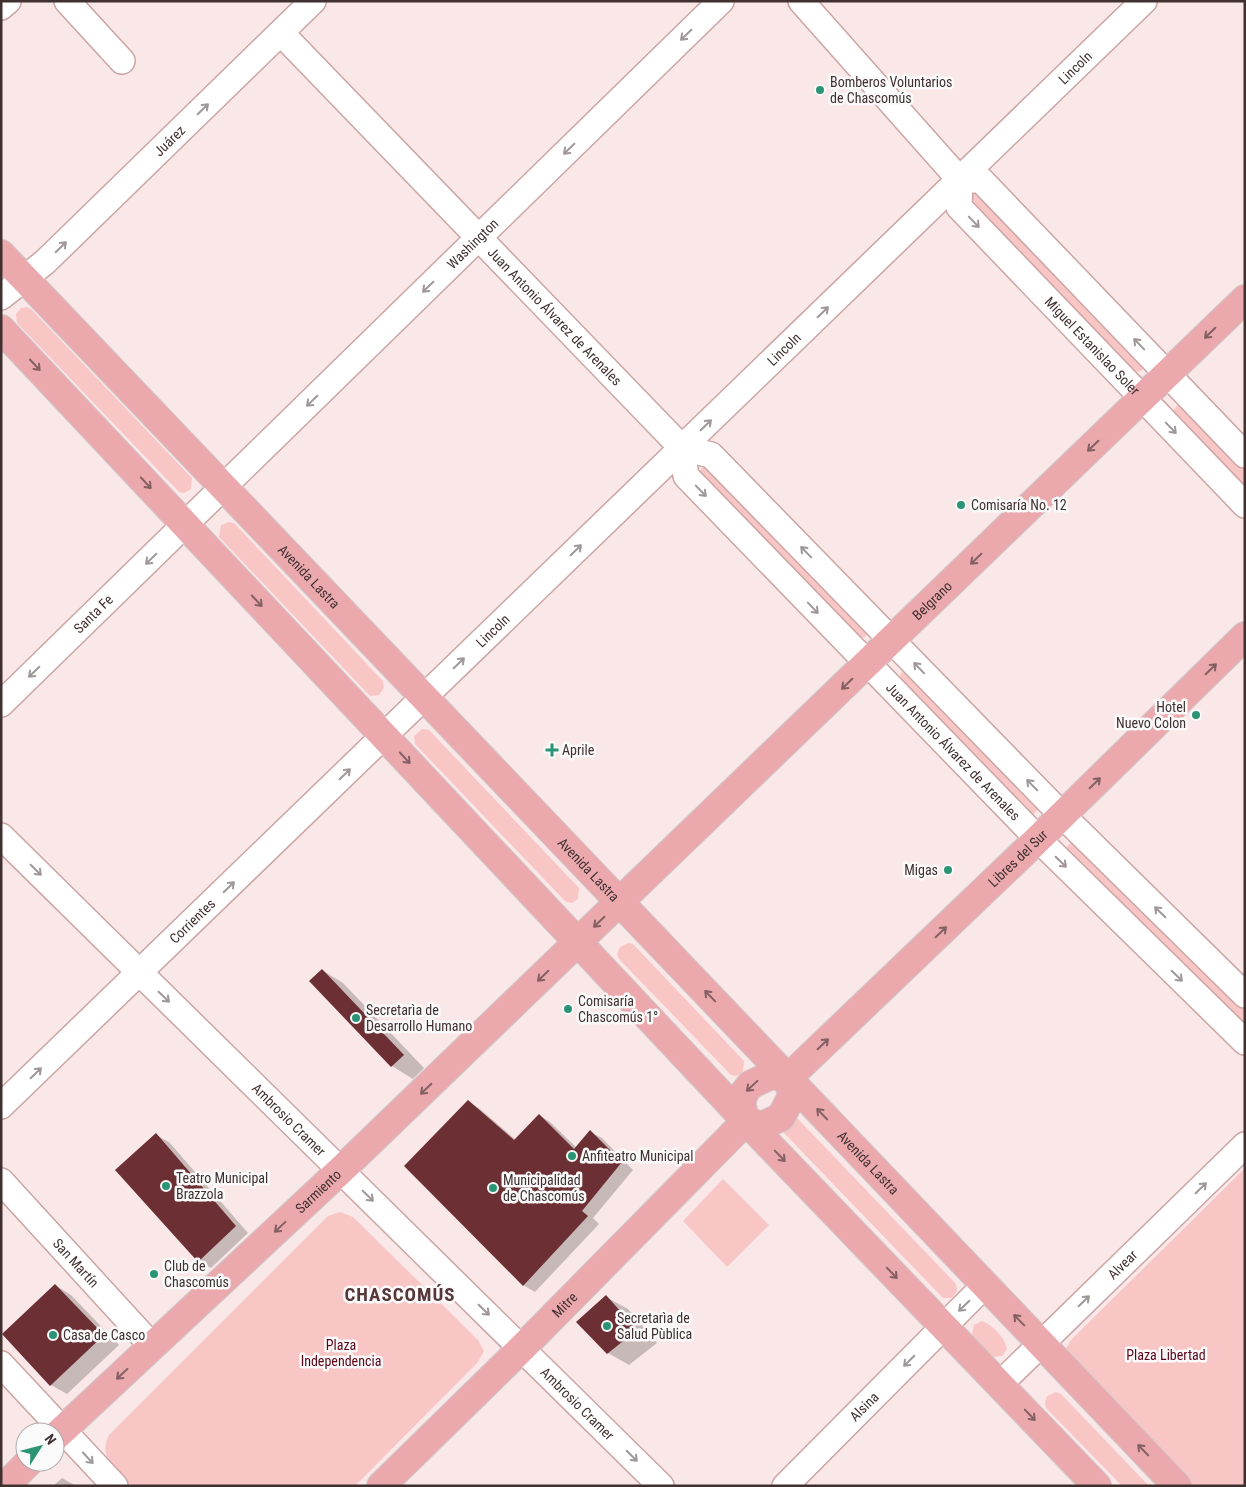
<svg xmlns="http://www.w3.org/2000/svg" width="1246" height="1487" font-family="'Roboto Condensed',sans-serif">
<rect width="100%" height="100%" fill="#fae8e8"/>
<path fill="#f9c6c6" d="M 975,192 L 1144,367 L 1141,371 L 1132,372 L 971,203 L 970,196 Z
M 26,307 L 31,309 L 192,478 L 191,489 L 184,493 L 179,492 L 17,323 L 16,314 L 21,308 Z
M 1179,404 L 1186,406 L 1245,468 L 1245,489 L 1175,416 L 1174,409 Z
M 705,465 L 868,633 L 865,637 L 857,638 L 699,474 L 702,467 Z
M 229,522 L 234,523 L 383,681 L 384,688 L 379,695 L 370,696 L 219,537 L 221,525 Z
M 907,671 L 1037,805 L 1038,809 L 1032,816 L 899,680 L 901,673 Z
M 422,729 L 429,730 L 579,888 L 578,899 L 572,903 L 566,902 L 415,744 L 414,736 Z
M 1073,843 L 1078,845 L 1245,1010 L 1245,1030 L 1065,852 L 1068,845 Z
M 628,943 L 633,944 L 744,1061 L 743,1072 L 736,1076 L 731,1075 L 619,959 L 617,954 L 620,947 Z
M 793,1117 L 798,1119 L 956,1284 L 957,1291 L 952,1298 L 943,1298 L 784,1133 L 782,1128 Z
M 1245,1168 L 1245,1486 L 1183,1486 L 1065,1350 L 1071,1340 Z
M 723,1179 L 769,1225 L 727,1267 L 683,1221 Z
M 340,1212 L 353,1217 L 478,1340 L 484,1351 L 478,1362 L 355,1486 L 132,1486 C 117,1470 97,1457 109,1435 L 328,1216 Z
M 982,1321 C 992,1324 1006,1339 1007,1349 L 1002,1356 L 993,1357 L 973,1337 L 972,1333 L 974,1325 Z
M 1056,1392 L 1061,1394 L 1149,1486 L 1122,1486 L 1046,1408 L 1045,1403 L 1047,1396 Z"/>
<path fill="#0003" d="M 322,970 L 343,983 L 424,1068 L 413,1079 L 392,1066 Z
M 468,1102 L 480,1109 L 516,1140 L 539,1115 L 550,1122 L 577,1148 L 590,1132 L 602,1138 L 633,1170 L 593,1218 L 599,1224 L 535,1292 L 523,1285 Z
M 156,1135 L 169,1142 L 248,1233 L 211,1268 L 199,1261 Z
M 55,1285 L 71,1295 L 119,1345 L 67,1394 L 51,1385 Z
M 606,1297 L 628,1309 L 657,1343 L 629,1365 L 608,1353 Z
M 62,1478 L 76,1486 L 53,1486 Z"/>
<path fill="#6c2f33" d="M 322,969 L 404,1055 L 391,1067 L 309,981 Z
M 468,1100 L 514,1140 L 539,1114 L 574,1149 L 590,1130 L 622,1162 L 582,1211 L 588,1216 L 523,1286 L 404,1166 Z
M 156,1133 L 236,1226 L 198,1262 L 115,1170 Z
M 55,1284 L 104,1335 L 50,1386 L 2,1334 Z
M 606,1295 L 637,1330 L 607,1354 L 576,1322 Z"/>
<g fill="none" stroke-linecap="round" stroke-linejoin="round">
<defs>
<g id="minor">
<path d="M 67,1 L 122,61"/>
<path id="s1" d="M 801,1 L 960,180 L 959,207 L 1245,505"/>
<path d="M 1,7 L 8,1"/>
<path id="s2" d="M 281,33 L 682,448 L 711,455 L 1062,815 L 1245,995"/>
<path d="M 960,180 L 981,180 L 1245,455"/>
<path id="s3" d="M 1,297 L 45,262 L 313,1"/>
<path id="s4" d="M 682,448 L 686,476 L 1038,839 L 1245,1042"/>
<path id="s5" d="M 1,704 L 721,1"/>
<path id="s6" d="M 1,836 L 661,1486"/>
<path id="s7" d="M 1,1106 L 1144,1"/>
<path id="s8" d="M 1,1181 L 152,1346"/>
<path d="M 1,1364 L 115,1486"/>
<path id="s9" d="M 1000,1384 L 1245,1145"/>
<path id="s10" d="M 785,1486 L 985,1285"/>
</g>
<g id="major">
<path id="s11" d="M 1,254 L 1177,1486"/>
<path d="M 1,329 L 746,1121 L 1097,1486"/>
<path id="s12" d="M 788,1078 L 1038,839 L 1245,636"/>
<path d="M 746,1121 L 762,1126 L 781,1117 L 792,1096 L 788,1078"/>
<path d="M 746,1121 L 741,1104 L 744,1093 L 750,1085 L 771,1075 L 788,1078"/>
<path id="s13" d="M 55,1437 L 341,1170 L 1245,299"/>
<path d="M 5,1486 L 29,1462"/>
<path id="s14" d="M 381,1486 L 523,1347 L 746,1121"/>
</g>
</defs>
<use href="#minor" stroke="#cca4a4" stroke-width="28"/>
<use href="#major" stroke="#cdc9c9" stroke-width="30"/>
<use href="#minor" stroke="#fff" stroke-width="25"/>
<use href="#major" stroke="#eba9ad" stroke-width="28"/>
</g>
<defs><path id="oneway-shaft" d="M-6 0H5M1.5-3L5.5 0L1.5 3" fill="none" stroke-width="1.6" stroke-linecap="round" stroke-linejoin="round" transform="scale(1.25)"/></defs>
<g stroke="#a09898">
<use href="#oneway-shaft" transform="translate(686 35) rotate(136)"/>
<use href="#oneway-shaft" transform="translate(203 109) rotate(-44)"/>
<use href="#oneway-shaft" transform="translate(569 149) rotate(136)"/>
<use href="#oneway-shaft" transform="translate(974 222) rotate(46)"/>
<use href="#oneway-shaft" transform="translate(61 247) rotate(-44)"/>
<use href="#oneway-shaft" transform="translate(428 287) rotate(136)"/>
<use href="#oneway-shaft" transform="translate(823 312) rotate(-44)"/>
<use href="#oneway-shaft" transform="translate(1139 344) rotate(-134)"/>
<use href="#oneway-shaft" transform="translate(312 401) rotate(136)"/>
<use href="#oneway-shaft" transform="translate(706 425) rotate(-44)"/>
<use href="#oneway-shaft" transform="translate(1171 428) rotate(46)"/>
<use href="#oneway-shaft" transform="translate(701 491) rotate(46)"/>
<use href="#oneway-shaft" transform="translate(576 550) rotate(-44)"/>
<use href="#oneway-shaft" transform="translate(806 552) rotate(-134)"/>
<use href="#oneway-shaft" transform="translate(151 559) rotate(136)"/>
<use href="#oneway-shaft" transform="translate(813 608) rotate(46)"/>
<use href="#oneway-shaft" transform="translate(459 663) rotate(-44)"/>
<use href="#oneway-shaft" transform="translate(919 668) rotate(-134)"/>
<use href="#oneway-shaft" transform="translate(34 672) rotate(136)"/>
<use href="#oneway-shaft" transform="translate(345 774) rotate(-44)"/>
<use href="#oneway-shaft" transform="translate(1032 785) rotate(-134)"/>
<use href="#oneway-shaft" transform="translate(1061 862) rotate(44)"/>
<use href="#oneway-shaft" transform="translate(36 870) rotate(45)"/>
<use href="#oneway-shaft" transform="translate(229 887) rotate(-44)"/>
<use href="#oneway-shaft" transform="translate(1160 912) rotate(-136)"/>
<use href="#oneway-shaft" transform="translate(1177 976) rotate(44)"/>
<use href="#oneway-shaft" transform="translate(164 997) rotate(44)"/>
<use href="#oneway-shaft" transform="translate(36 1073) rotate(-44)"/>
<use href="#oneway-shaft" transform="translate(1201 1188) rotate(-44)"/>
<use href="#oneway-shaft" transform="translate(368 1196) rotate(44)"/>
<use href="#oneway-shaft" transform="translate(1084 1301) rotate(-44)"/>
<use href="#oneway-shaft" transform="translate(964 1306) rotate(136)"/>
<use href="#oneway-shaft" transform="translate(484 1310) rotate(44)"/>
<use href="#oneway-shaft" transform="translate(909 1361) rotate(135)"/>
<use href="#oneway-shaft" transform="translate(632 1456) rotate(45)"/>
<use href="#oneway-shaft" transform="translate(88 1458) rotate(47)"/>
</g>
<g stroke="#846062">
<use href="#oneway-shaft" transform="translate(1210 333) rotate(136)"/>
<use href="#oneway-shaft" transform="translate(35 365) rotate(47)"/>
<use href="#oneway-shaft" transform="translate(1093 446) rotate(136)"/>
<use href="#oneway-shaft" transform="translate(146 483) rotate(47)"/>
<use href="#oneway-shaft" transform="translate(976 559) rotate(136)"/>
<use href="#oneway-shaft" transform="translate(257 601) rotate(47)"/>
<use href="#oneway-shaft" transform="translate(1211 669) rotate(-44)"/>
<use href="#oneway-shaft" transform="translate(847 684) rotate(136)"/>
<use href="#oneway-shaft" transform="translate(405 758) rotate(47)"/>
<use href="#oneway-shaft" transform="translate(1095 783) rotate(-44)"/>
<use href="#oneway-shaft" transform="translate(599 922) rotate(136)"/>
<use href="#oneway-shaft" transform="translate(941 932) rotate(-44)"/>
<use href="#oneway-shaft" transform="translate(543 976) rotate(136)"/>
<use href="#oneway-shaft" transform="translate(710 996) rotate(-134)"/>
<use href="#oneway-shaft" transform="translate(823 1044) rotate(-44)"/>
<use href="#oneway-shaft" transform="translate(752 1086) rotate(137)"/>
<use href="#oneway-shaft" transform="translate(426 1089) rotate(136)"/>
<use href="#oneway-shaft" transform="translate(822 1114) rotate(-134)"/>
<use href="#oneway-shaft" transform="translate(780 1156) rotate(46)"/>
<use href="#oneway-shaft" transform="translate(280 1227) rotate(137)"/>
<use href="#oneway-shaft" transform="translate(892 1273) rotate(46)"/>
<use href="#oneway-shaft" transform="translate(1019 1320) rotate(-134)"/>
<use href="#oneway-shaft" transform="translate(122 1374) rotate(137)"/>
<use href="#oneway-shaft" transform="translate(1030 1415) rotate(46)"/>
<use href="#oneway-shaft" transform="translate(1143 1450) rotate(-134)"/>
</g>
<g fill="#2a9474" stroke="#fafafa" stroke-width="2">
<circle cx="820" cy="90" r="5"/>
<circle cx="961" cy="505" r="5"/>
<circle cx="1196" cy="715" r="5"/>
<path d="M549.5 742.5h5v5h5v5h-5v5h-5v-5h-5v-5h5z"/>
<circle cx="948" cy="870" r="5"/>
<circle cx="568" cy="1009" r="5"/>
<circle cx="356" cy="1018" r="5"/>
<circle cx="572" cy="1156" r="5"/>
<circle cx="166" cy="1186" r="5"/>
<circle cx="493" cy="1188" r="5"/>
<circle cx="154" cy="1274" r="5"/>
<circle cx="607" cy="1326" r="5"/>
<circle cx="53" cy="1335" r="5"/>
</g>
<g text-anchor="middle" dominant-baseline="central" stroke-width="5" stroke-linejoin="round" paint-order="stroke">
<g font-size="14" fill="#403030" stroke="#fafafa">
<text stroke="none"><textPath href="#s7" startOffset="1494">Lincoln</textPath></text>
<text stroke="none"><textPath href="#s3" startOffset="230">Juárez</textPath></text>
<text stroke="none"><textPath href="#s5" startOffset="659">Washington</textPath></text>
<text stroke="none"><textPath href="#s2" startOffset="394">Juan Antonio Álvarez de Arenales</textPath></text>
<text stroke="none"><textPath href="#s1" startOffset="459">Miguel Estanislao Soler</textPath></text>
<text stroke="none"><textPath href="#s7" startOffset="1089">Lincoln</textPath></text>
<text stroke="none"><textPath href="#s11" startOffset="446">Avenida Lastra</textPath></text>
<text stroke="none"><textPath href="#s13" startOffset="1212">Belgrano</textPath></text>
<text stroke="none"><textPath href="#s5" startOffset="129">Santa Fe</textPath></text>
<text stroke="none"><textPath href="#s7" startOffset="684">Lincoln</textPath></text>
<text stroke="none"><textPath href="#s4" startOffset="412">Juan Antonio Álvarez de Arenales</textPath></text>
<text stroke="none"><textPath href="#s12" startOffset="318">Libres del Sur</textPath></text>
<text stroke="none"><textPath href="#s11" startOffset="851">Avenida Lastra</textPath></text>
<text stroke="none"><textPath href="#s7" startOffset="266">Corrientes</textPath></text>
<text stroke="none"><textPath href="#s6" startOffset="404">Ambrosio Cramer</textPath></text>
<text stroke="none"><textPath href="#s11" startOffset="1256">Avenida Lastra</textPath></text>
<text stroke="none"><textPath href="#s13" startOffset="360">Sarmiento</textPath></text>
<text stroke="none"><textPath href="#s8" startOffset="111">San Martín</textPath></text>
<text stroke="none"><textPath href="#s9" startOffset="171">Alvear</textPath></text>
<text stroke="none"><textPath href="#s14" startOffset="258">Mitre</textPath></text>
<text stroke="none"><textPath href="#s6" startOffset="809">Ambrosio Cramer</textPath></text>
<text stroke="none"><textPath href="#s10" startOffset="112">Alsina</textPath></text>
</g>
<g font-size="14" fill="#403030" stroke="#fafafa" text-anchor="start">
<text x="830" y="82">Bomberos Voluntarios<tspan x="830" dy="16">de Chascomús</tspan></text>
<text x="971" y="505">Comisaría No. 12</text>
<text x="1186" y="707" text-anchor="end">Hotel<tspan x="1186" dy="16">Nuevo Colon</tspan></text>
<text x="562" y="750">Aprile</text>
<text x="938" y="870" text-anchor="end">Migas</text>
<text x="578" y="1001">Comisaría<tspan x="578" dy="16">Chascomús 1°</tspan></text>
<text x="366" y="1010">Secretarìa de<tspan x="366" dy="16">Desarrollo Humano</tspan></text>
<text x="582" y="1156">Anfiteatro Municipal</text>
<text x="176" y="1178">Teatro Municipal<tspan x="176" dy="16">Brazzola</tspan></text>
<text x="503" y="1180">Municipalidad<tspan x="503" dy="16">de Chascomús</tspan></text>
<text x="164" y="1266">Club de<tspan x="164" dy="16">Chascomús</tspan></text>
<text x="617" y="1318">Secretarìa de<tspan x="617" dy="16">Salud Pùblica</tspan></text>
<text x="63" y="1335">Casa de Casco</text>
</g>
<g font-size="14" fill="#5c0417" stroke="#fafafa">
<text x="341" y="1345">Plaza<tspan x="341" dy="16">Independencia</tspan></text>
<text x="1166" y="1355">Plaza Libertad</text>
</g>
<g font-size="19" font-weight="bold" letter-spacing="1" fill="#573637" stroke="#fafafa">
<text x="400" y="1294">CHASCOMÚS</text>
</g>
</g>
<rect width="1246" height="1487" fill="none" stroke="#403030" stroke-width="5"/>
<g transform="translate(40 1447) rotate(54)"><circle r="24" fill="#fafafa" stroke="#b0a9a9"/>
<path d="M0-4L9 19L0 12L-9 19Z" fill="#2a9474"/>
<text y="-8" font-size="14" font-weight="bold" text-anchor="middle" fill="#403030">N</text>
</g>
</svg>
